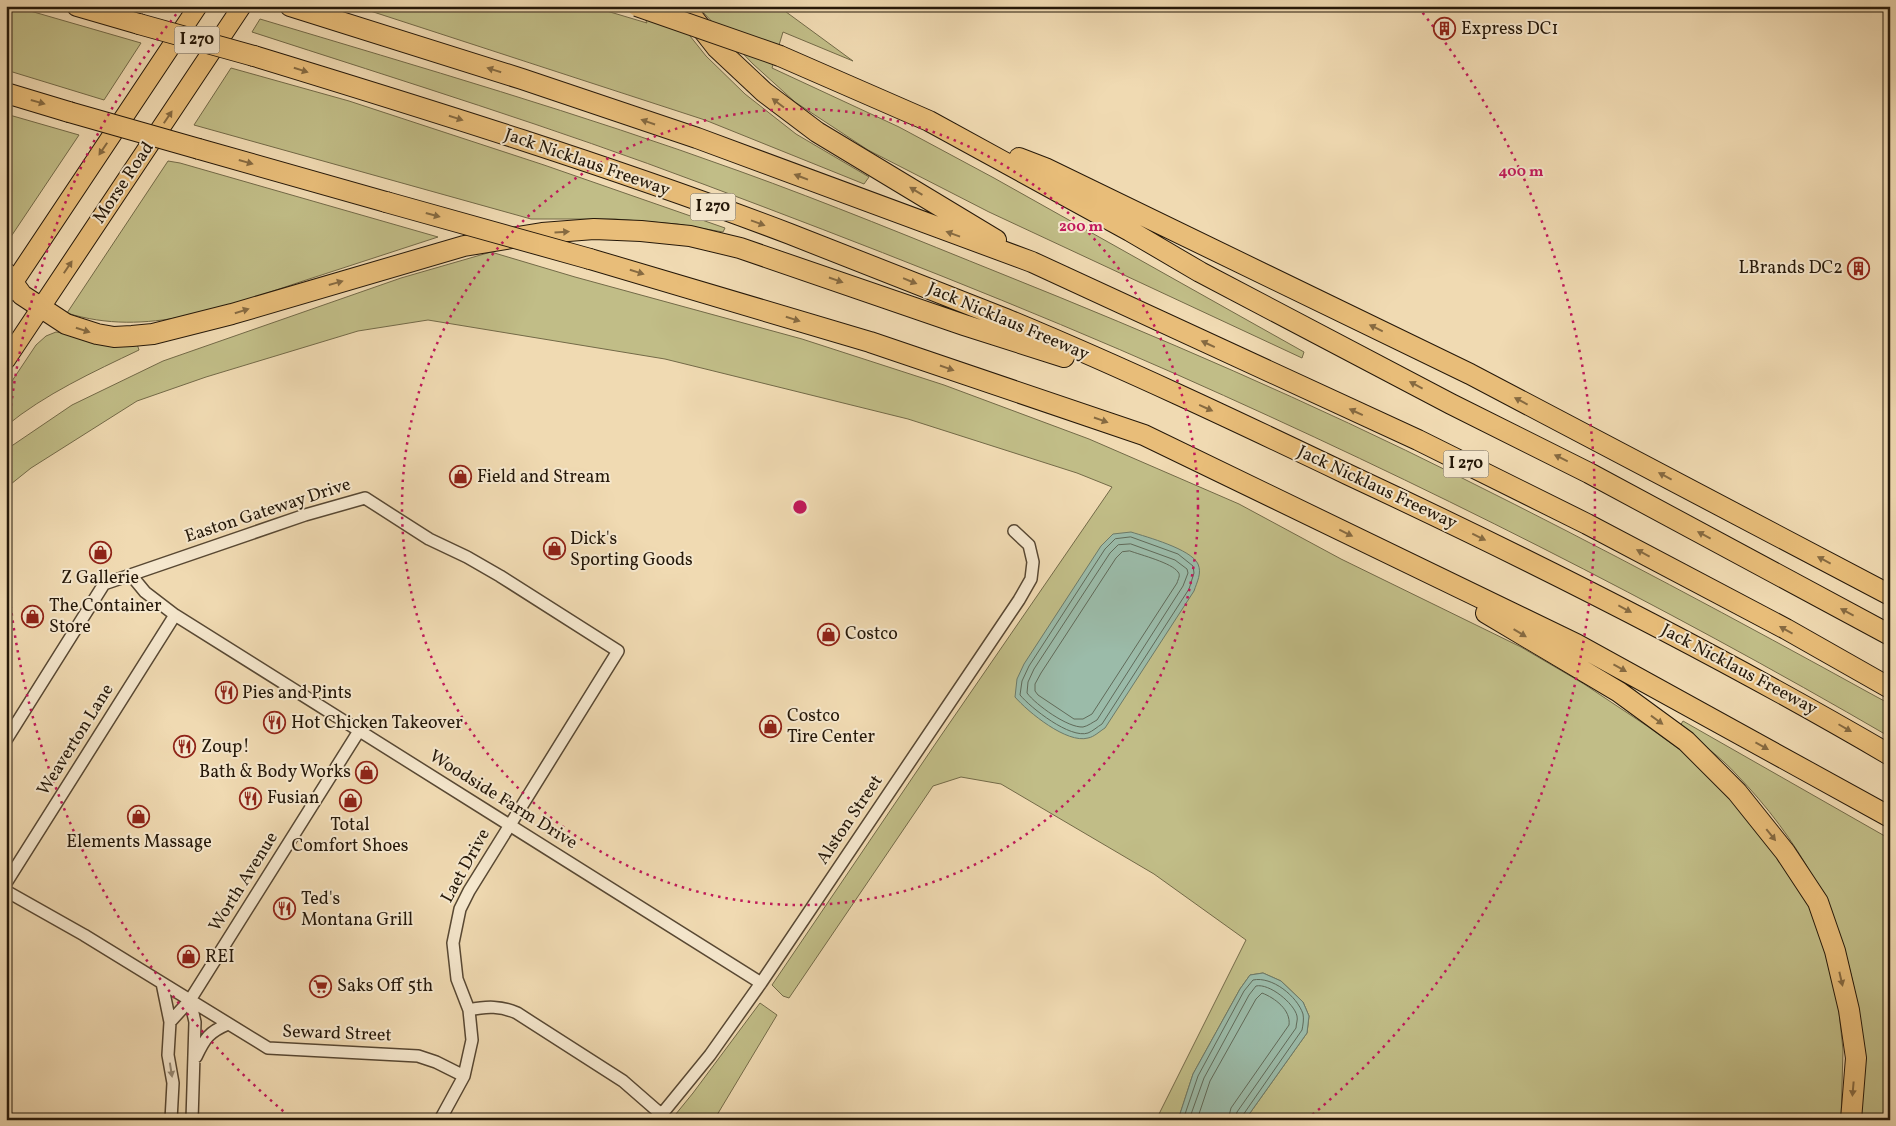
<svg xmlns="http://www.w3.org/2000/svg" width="1896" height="1126" font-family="Vollkorn,serif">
<rect width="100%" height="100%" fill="#f0dab2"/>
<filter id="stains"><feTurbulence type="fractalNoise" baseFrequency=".004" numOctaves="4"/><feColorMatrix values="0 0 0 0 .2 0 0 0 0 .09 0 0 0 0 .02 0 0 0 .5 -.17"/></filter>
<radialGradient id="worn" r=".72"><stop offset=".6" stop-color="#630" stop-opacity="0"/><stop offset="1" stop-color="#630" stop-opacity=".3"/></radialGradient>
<path fill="#c1bd87" stroke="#736a48" d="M 6,6 L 13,6 L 141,43 L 104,100 L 6,70 Z
M 355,6 L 590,6 L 647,23 L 639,6 L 666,6 L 706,56 L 745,94 L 796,134 L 869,177 L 864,184 L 705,120 Z
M 697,6 L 778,6 L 853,61 L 783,32 L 772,68 L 899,127 L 994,178 L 1304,352 L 1302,358 L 989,212 L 868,150 L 795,102 L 753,64 Z
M 260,19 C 420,67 582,114 739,171 C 828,203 915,239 1002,274 C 1157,336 1312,403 1462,478 C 1601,547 1739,621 1875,696 L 1890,704 L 1890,737 C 1660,603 1421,483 1178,375 C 1022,306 863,244 703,184 C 555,128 403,81 252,32 Z
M 231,68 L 349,101 L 544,165 L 725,228 L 723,232 L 677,224 L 615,219 L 531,219 L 194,125 Z
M 6,114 L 79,135 L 6,244 Z
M 168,161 L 180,163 L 438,237 C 392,252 346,267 300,282 C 225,307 146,338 67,313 Z
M 491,252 L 575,277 L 802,339 L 944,385 L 1089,439 L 1239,504 L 1341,559 L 1521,647 L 1584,684 L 1647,726 L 1719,778 L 1790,870 L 1809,906 L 1824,947 L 1838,1002 L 1843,1050 L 1841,1120 L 1245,1120 L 1307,1033 L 1309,1016 L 1303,1002 L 1281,981 L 1263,973 L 1250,975 L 1240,989 L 1193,1074 L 1178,1120 L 1156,1120 L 1246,940 L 1154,874 L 1001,784 L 961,777 L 933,786 L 789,998 L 783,996 L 772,985 L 940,737 L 1112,487 L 1077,473 L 908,419 L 665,359 L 428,320 L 358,331 L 206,377 L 137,401 L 31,468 L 6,488 L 6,450 L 13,445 L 72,405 L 163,361 L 401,278 Z
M 56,332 L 137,344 L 139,350 C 93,372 45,394 6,426 L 6,390 L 36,345 L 46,336 Z
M 1683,721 L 1890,839 L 1890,1120 L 1857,1120 C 1859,1092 1862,1064 1862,1037 C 1862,1024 1858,1011 1856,999 C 1842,914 1797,837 1737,775 C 1721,757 1699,742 1680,726 Z
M 760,1003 L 777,1015 L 714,1120 L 671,1120 L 693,1093 Z"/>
<path fill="#9bbba9" stroke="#6c7a69" d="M 1131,532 C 1147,537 1191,549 1198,564 C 1202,573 1197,582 1194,591 L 1105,728 C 1100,731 1094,737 1088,738 C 1067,744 1028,712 1015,697 L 1017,679 L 1024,664 L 1101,546 L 1113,534 Z
M 1263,973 L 1281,981 L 1303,1002 L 1309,1016 L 1307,1033 L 1245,1120 L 1178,1120 L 1193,1074 L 1240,989 L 1250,975 Z"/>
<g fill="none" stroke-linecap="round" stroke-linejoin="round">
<path stroke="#606a59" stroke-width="1" d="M 1131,537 L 1178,554 L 1193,566 L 1194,573 L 1189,589 L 1102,724 C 1097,727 1093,731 1088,733 C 1070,739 1031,708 1020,695 L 1022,681 L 1029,666 L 1105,549 L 1115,539 Z
M 1131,544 L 1175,560 L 1187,569 L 1188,573 L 1183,586 L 1097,720 C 1093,722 1088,726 1083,727 C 1068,728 1036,705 1027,693 L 1028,682 L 1034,669 L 1110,553 L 1118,545 Z
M 1130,551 C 1141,555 1172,563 1178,572 C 1181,575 1178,579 1177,583 L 1092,714 L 1083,719 L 1074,719 L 1038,695 L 1035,691 L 1035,684 L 1041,673 L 1116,558 L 1122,552 Z
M 1183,1120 L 1198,1076 L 1244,991 L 1253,980 C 1272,976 1297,996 1303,1014 C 1304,1019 1303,1025 1302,1030 L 1243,1115 L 1242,1120
M 1189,1120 L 1204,1078 L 1249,995 L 1256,986 C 1269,983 1294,1003 1297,1016 C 1298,1020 1296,1024 1296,1028 L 1237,1112 L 1235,1120
M 1197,1120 L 1210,1081 L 1256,999 L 1262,993 C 1275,998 1291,1010 1289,1025 L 1231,1108 L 1228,1120"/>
<defs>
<path id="street" d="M 131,575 L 145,592 L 175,615 L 761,983
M 6,740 L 104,584 L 305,515 L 365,498 L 429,539 L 467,557 L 500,576 L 618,651 L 469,891 L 460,909 L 453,943 L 457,979 L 469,1010 L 472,1040 L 464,1076 L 440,1120
M 6,883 L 175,615
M 6,891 L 84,935 L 268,1048 L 418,1056 L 436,1062 L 464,1076
M 162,983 L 170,1022 L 168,1055 L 173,1083 L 171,1120
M 190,1000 L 195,1022 L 192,1120
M 469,1010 C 487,1006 501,1006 517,1013 L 623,1081 L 662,1115
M 170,1022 L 190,1000 L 359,731
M 196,1057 C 205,1038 209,1032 228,1024
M 657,1120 L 710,1055 L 761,983 L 1019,600 L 1031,579 L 1033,562 L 1029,545 L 1014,531"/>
<path id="primary" d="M 6,294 L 198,6
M 6,360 L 242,6"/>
<path id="highway" d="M 77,6 L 139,24
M 290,6 L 522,79 L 697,138 L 1032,262 L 1418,440 L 1587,524 L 1786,629 L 1890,688
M 684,6 L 717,48 L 764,92 L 817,132 L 996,240
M 254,56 C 434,111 614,167 790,234 C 862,262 934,290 1006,319 C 1122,367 1236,421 1349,475 C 1533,561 1714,652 1890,755
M 780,56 L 929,121 L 1130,231 L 1200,272 L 1451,404 L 1589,473 L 1890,635
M 6,93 L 69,112
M 199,149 L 386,202
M 1019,158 L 1045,168 L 1470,374 L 1890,595
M 590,259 L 870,342 L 1144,435 L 1576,644 L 1890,817
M 6,273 L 22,295 L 66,324 L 97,334 L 114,337 L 132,336 L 153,334 L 232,314 L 464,246 L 542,233 L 594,229 L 641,231 L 690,236 L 740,248 L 964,325 L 1064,357
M 1486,613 L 1619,692 L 1686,741 L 1737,792 L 1785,852 L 1818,902 L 1835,951 L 1849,1010 L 1856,1058 L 1851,1120"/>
</defs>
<use href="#street" stroke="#584833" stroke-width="14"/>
<use href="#primary" stroke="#251809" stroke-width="20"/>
<use href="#highway" stroke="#251809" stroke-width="22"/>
<use href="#street" stroke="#f5e7cd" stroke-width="11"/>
<use href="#primary" stroke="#e8bd79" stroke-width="18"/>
<use href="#highway" stroke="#e8bd79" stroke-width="20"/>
<defs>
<path id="highway-bridge" d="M 637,6 L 780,56
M 139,24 L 254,56
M 69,112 L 199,149
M 386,202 L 590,259"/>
</defs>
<use href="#highway-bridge" stroke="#251809" stroke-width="22" stroke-linecap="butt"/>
<use href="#highway-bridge" stroke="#e8bd79" stroke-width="20"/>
</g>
<defs><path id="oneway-solid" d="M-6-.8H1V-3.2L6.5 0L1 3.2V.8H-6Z" transform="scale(1.25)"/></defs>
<g fill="#866a41">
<use href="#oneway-solid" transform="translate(301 70) rotate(17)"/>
<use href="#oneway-solid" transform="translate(494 70) rotate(-163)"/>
<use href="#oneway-solid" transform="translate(38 102) rotate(16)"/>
<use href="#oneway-solid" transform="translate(778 103) rotate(-143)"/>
<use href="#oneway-solid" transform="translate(168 117) rotate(-56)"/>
<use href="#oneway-solid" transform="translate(456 118) rotate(18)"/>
<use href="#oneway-solid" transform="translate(648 122) rotate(-161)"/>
<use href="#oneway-solid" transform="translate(103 149) rotate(124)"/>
<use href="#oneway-solid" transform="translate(246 162) rotate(16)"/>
<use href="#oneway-solid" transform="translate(801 177) rotate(-159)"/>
<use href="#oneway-solid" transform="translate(916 191) rotate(-149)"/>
<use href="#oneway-solid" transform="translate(433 215) rotate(15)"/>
<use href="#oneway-solid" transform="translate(758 223) rotate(20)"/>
<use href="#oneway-solid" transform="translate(562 232) rotate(-4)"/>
<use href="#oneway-solid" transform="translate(953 234) rotate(-160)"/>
<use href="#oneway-solid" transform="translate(68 267) rotate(-56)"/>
<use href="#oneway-solid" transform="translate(637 272) rotate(17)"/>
<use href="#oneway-solid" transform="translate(836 280) rotate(19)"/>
<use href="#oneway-solid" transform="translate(910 281) rotate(22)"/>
<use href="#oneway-solid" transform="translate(336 283) rotate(-16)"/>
<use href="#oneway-solid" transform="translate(242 311) rotate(-17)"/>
<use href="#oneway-solid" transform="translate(793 319) rotate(17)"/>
<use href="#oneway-solid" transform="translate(1376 328) rotate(-154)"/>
<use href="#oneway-solid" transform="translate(83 330) rotate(18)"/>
<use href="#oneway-solid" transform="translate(1208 344) rotate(-155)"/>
<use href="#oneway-solid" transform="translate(947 368) rotate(19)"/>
<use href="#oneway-solid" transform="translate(1416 385) rotate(-152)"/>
<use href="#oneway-solid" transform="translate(1521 401) rotate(-152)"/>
<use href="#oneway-solid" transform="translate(1206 408) rotate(24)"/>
<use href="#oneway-solid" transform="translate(1356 412) rotate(-155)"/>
<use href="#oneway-solid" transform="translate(1101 420) rotate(19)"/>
<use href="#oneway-solid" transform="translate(1561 458) rotate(-154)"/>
<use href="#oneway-solid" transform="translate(1665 476) rotate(-152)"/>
<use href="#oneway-solid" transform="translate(1346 533) rotate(26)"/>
<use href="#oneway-solid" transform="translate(1704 535) rotate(-152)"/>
<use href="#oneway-solid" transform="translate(1479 537) rotate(26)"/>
<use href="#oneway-solid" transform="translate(1643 553) rotate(-152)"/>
<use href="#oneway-solid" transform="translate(1824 560) rotate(-152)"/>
<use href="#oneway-solid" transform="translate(1625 609) rotate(28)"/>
<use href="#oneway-solid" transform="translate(1847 612) rotate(-152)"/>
<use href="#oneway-solid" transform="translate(1786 630) rotate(-151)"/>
<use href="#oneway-solid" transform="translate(1520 633) rotate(31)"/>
<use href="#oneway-solid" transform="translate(1620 668) rotate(29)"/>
<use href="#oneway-solid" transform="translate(1657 720) rotate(36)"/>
<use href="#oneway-solid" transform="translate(1845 728) rotate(30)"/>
<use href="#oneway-solid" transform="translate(1762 746) rotate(29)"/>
<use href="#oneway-solid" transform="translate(1771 835) rotate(51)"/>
<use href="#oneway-solid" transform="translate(1841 979) rotate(77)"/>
<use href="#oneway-solid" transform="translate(1853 1089) rotate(95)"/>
</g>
<use fill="#978a75" href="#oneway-solid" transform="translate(171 1070) rotate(81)"/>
<g fill="none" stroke="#c2185b" stroke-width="2.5" stroke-dasharray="2.5 5">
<circle cx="800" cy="507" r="398"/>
<path d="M289 1116A795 795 0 0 1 6 556M6 458A795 795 0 0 1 182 7M1418 7A795 795 0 0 1 1311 1116"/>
</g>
<defs>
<symbol id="building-ring" viewBox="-11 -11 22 22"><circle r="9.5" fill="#f5e7cd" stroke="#8f2418" stroke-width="1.5"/><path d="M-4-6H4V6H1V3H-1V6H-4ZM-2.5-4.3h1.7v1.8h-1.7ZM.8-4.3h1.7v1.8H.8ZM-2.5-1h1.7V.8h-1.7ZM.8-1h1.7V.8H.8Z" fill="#8f2418"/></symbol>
<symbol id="shop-ring" viewBox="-11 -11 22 22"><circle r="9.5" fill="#f5e7cd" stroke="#8f2418" stroke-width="1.5"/><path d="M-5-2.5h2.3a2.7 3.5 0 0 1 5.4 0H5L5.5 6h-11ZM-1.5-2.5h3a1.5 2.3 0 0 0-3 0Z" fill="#8f2418"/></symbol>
<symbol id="restaurant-ring" viewBox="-11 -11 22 22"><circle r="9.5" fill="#f5e7cd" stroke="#8f2418" stroke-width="1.5"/><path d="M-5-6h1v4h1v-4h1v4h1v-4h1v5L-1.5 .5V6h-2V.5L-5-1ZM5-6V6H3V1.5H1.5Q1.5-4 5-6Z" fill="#8f2418"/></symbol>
<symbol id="supermarket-ring" viewBox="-11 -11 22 22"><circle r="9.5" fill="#f5e7cd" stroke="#8f2418" stroke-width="1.5"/><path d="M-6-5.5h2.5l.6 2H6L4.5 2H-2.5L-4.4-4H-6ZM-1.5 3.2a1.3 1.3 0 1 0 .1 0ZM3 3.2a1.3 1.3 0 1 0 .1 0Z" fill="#8f2418"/></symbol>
</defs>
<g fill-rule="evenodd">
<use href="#building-ring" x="1432" y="16" width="25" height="25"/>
<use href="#building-ring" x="1846" y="256" width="25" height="25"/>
<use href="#shop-ring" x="448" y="464" width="25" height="25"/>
<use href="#shop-ring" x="542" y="536" width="25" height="25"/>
<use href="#shop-ring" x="88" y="540" width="25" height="25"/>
<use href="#shop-ring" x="20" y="604" width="25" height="25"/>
<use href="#shop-ring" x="816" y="622" width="25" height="25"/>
<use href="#restaurant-ring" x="214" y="680" width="25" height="25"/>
<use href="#restaurant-ring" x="262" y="710" width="25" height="25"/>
<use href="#shop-ring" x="758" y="714" width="25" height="25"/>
<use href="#restaurant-ring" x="172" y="734" width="25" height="25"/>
<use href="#shop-ring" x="354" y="760" width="25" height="25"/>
<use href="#restaurant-ring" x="238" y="786" width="25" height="25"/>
<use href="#shop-ring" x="338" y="788" width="25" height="25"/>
<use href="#shop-ring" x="126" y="804" width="25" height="25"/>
<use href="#restaurant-ring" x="272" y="896" width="25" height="25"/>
<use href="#shop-ring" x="176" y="944" width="25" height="25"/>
<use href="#supermarket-ring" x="308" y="974" width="25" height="25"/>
</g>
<g text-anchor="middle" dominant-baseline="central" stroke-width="4" stroke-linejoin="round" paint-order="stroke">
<g fill="#f5e7cd" stroke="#635644" stroke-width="1">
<rect x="174.5" y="26.5" width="45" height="27" rx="4"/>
<rect x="690.5" y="193.5" width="45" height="27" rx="4"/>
<rect x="1443.5" y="450.5" width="45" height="27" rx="4"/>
</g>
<g font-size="16" font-weight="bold" fill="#251809">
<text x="197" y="40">I 270</text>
<text x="713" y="207">I 270</text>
<text x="1466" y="464">I 270</text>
</g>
<g font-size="18" fill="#251809" stroke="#f5e7cd" text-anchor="start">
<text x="1461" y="29">Express DC1</text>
<text x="1843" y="268" text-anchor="end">LBrands DC2</text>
<text x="477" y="477">Field and Stream</text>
<text x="570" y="539">Dick's<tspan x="570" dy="21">Sporting Goods</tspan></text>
<text x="100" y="578" text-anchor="middle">Z Gallerie</text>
<text x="49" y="606">The Container<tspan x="49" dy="21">Store</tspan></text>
<text x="845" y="634">Costco</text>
<text x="242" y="693">Pies and Pints</text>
<text x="787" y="716">Costco<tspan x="787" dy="21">Tire Center</tspan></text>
<text x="291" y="723">Hot Chicken Takeover</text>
<text x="201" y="747">Zoup!</text>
<text x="351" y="772" text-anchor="end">Bath &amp; Body Works</text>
<text x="267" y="798">Fusian</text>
<text x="350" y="825" text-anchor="middle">Total<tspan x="350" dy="21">Comfort Shoes</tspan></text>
<text x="139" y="842" text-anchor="middle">Elements Massage</text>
<text x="301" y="899">Ted's<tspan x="301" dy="21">Montana Grill</tspan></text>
<text x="205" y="957">REI</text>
<text x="337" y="986">Saks Off 5th</text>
</g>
<g font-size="18" fill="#251809" stroke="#f5e7cd">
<text transform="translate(587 163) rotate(19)">Jack Nicklaus Freeway</text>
<text transform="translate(124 183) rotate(-56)">Morse Road</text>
<text transform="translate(1008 322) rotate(23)">Jack Nicklaus Freeway</text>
<text transform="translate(1377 488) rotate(25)">Jack Nicklaus Freeway</text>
<text transform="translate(268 511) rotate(-18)">Easton Gateway Drive</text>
<text transform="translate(1739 670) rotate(28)">Jack Nicklaus Freeway</text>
<text transform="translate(76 740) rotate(-58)">Weaverton Lane</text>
<text transform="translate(503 800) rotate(32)">Woodside Farm Drive</text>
<text transform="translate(850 820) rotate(-56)">Alston Street</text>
<text transform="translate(466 866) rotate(-61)">Laet Drive</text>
<text transform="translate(244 882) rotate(-58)">Worth Avenue</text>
<text transform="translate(337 1034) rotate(2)">Seward Street</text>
</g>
</g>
<circle cx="800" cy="507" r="8" fill="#c2185b" stroke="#f5e7cd" stroke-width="2.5"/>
<g font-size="15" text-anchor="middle" font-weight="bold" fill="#c2185b" stroke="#f5e7cd" stroke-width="4" stroke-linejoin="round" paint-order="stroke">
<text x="1521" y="176">400 m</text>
<text x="1081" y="231">200 m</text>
</g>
<rect width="1896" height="1126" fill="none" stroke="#f0dab2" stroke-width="25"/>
<rect x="8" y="8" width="1881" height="1111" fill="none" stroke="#251809" stroke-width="2.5"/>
<rect x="12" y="12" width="1871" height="1101" fill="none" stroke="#251809"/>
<rect width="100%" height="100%" filter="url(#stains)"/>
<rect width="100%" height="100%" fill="url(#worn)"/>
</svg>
